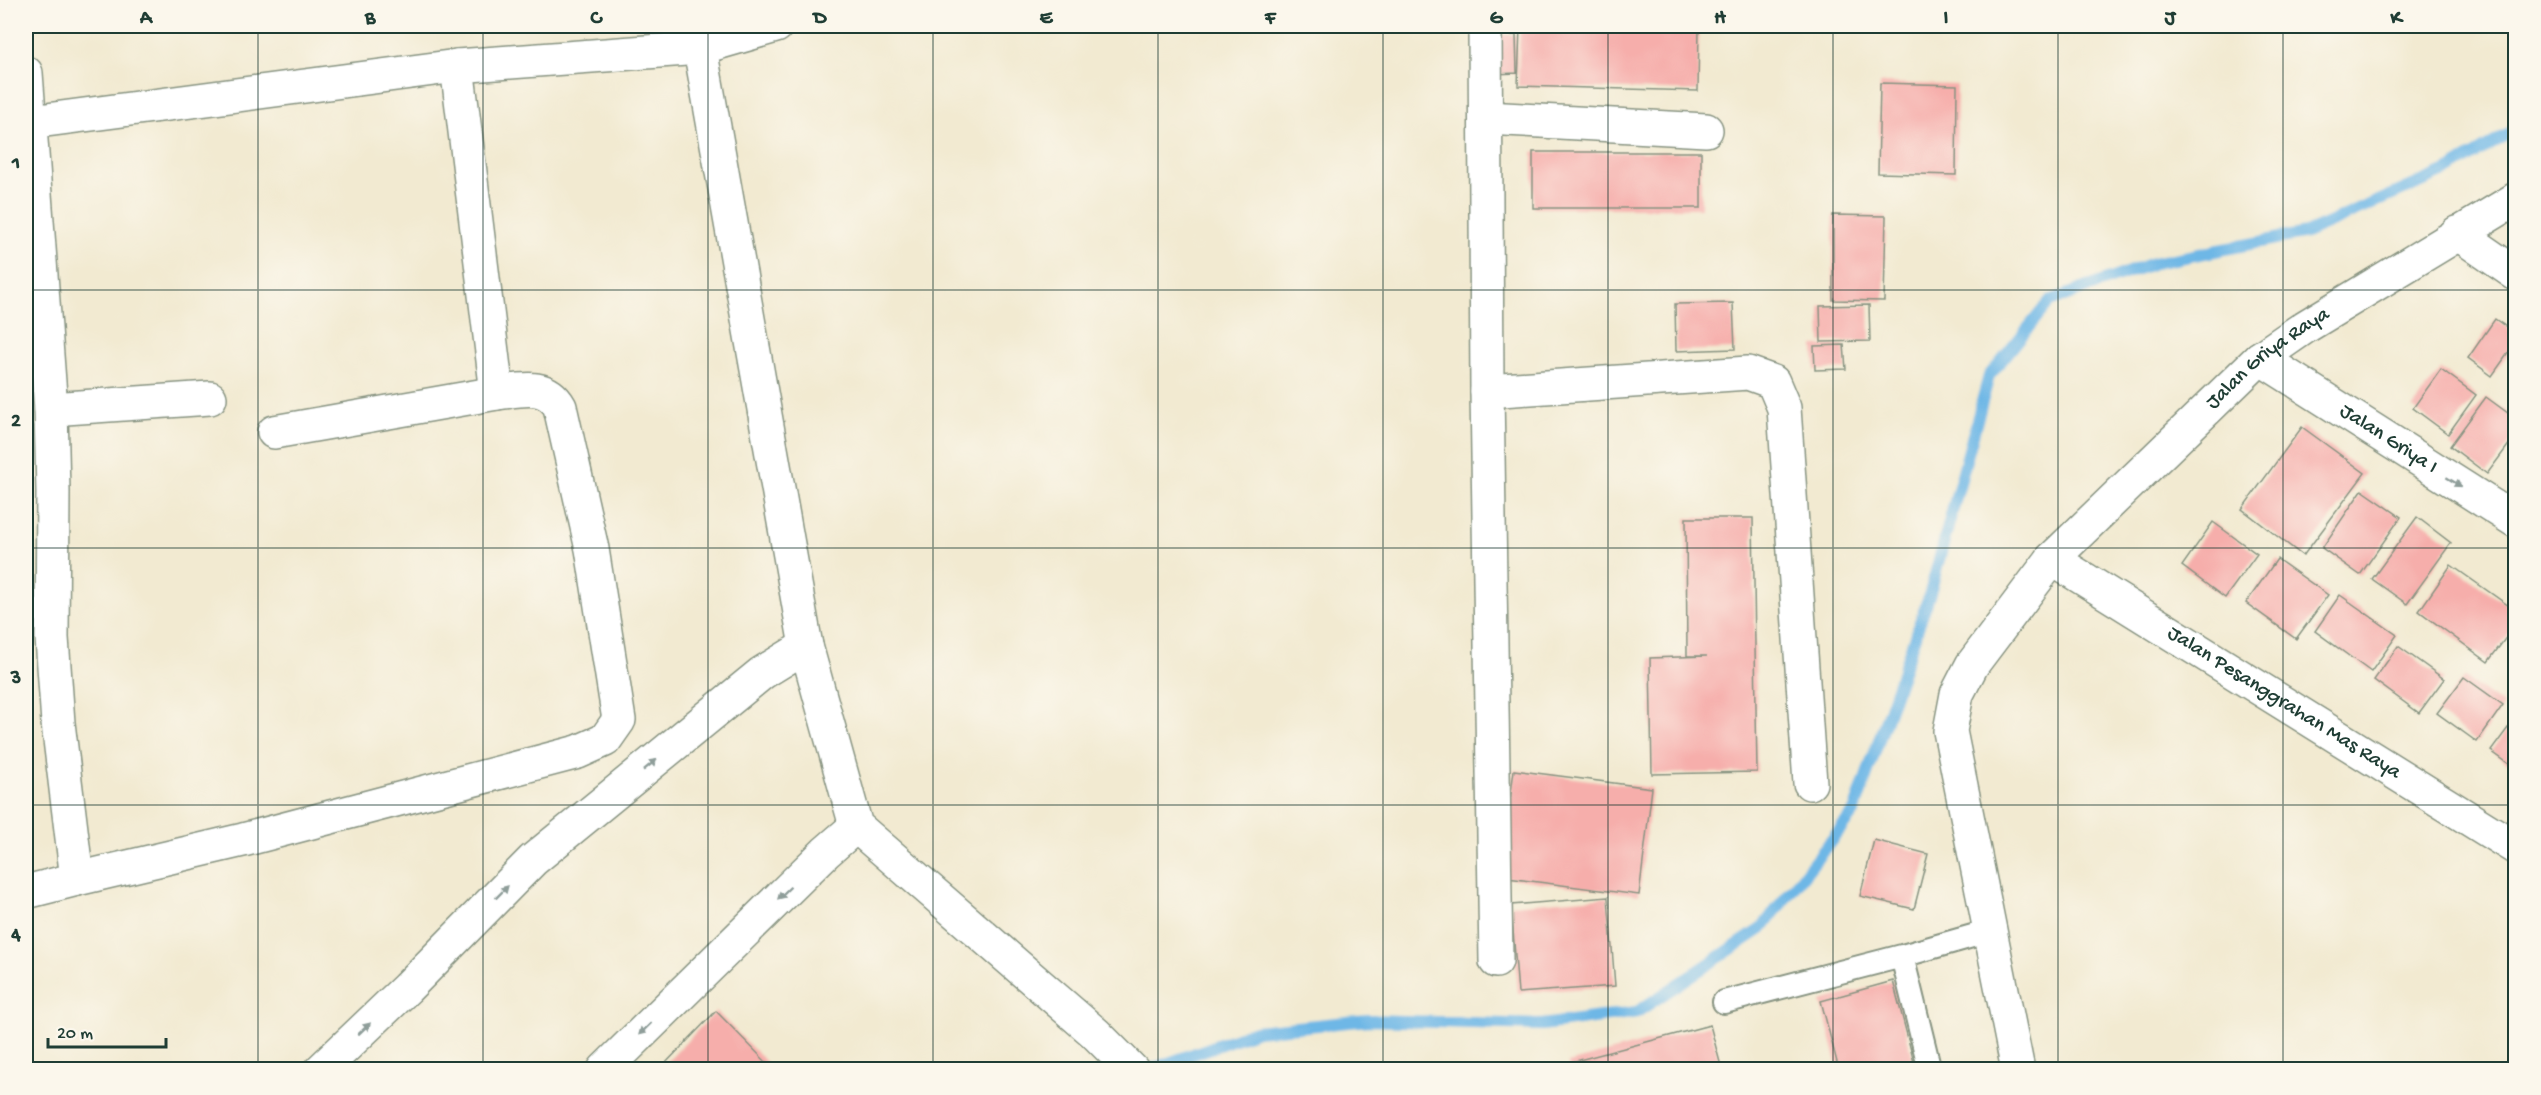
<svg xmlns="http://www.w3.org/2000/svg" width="2541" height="1095" font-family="'Gochi Hand',sans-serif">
<rect width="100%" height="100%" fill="#fbf7ec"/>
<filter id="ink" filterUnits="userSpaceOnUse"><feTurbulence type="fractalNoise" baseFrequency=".0167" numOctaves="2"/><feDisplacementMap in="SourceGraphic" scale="12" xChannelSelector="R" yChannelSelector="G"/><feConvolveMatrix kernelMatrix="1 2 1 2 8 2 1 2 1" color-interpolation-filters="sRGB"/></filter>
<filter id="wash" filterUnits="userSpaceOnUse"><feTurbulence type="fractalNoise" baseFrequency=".008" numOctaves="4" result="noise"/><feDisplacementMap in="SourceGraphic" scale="24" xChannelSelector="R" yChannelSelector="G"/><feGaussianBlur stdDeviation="1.35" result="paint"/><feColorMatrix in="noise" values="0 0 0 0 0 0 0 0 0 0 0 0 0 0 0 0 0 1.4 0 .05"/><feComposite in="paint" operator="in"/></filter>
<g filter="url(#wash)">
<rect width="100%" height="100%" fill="#f2ead1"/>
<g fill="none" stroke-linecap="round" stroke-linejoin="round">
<path stroke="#6eb7e6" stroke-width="12" d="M 1150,1070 L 1256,1031 L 1368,1020 L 1542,1025 L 1637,1012 L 1761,929 L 1854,812 L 1930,593 L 1989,376 L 2050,301 L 2154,263 L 2306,233 L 2451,169 L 2516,129"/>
</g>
<g id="blocks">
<path fill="#f6aeab" d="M 1520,26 L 1699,26 L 1698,91 L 1518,86 Z
M 1493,35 L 1516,35 L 1517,73 L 1494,74 Z
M 1880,83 L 1957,85 L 1956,175 L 1878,173 Z
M 1533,152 L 1701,152 L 1701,208 L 1533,208 Z
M 1833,215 L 1886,216 L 1884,301 L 1833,300 Z
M 1733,303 L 1735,349 L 1676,351 L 1675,304 Z
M 1869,305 L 1870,341 L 1821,342 L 1820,306 Z
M 2495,319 L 2516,334 L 2516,342 L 2492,376 L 2468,358 Z
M 1844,345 L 1846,369 L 1815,370 L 1814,346 Z
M 2441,369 L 2476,395 L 2448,434 L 2413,408 Z
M 2486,397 L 2516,419 L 2516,435 L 2487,474 L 2450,446 Z
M 2302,427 L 2365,473 L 2303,556 L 2242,509 Z
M 2362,490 L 2401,517 L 2360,575 L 2322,548 Z
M 2417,517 L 2451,543 L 2407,604 L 2372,579 Z
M 1686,518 L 1753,518 L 1757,772 L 1652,774 L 1650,658 L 1707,656 L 1687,656 Z
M 2213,522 L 2257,554 L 2225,598 L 2182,566 Z
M 2277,559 L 2328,595 L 2296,639 L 2246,603 Z
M 2451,565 L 2516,611 L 2516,624 L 2488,662 L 2419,611 Z
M 2340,595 L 2397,635 L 2371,672 L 2315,631 Z
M 2398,646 L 2444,679 L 2419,713 L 2374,680 Z
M 2464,677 L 2503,705 L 2477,742 L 2437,713 Z
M 2516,717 L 2516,769 L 2491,751 Z
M 1514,770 L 1652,788 L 1639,895 L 1500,877 Z
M 1874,840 L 1928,854 L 1914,909 L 1860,896 Z
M 1608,897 L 1615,986 L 1518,993 L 1511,905 Z
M 1893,981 L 1916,1070 L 1839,1070 L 1821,1001 Z
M 716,1011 L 774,1070 L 659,1070 Z
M 1710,1025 L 1722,1070 L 1569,1070 L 1568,1063 Z"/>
</g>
</g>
<g filter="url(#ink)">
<use href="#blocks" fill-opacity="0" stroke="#889482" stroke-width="1.5"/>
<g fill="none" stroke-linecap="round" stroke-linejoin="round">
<defs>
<path id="lane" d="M 1902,956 L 1930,1070
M 1724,1002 L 1902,956 L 1990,931"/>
<g id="street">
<path d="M 1485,26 L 1487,391 L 1496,961"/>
<path d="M 700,48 L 806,646 L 856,826 L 1095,1033 L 1132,1070"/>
<path d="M 26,73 L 51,409 L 53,492 L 52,638 L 58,723 L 77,879 L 26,892"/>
<path d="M 1486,118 L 1706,130"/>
<path d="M 31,122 L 457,66 L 700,48 L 776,26"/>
<path d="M 2457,233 L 2516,274"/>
<path id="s1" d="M 2260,358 L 2516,521"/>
<path d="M 1487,391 L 1748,373 L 1773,382 L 1784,408 L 1810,783"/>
<path d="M 51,409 L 210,398"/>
<path d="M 274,432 L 497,393"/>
<path id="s2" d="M 2052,559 L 2516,848"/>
<path d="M 77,879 L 243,840 L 578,752 L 605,740 L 619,720 L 592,549 L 560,407 C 546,382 521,390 497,393 L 457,66"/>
<path d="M 321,1070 L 407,988 L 533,860 L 762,673 L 806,646"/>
<path d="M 604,1070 L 826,852 L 856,826"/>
<path id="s3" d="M 2018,1070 L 1950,731 L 1957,694 L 1972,665 L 2052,559 L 2260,358 L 2305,327 L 2516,199"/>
</g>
</defs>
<use href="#lane" stroke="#889482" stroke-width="26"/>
<use href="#street" stroke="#889482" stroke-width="36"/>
<use href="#lane" stroke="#fff" stroke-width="22"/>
<use href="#street" stroke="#fff" stroke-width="33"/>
</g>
<defs><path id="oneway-solid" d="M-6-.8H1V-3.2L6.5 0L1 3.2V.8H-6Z" transform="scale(1.5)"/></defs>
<g fill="#8f9e9a">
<use href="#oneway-solid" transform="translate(2454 482) rotate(32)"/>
<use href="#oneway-solid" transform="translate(650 765) rotate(-39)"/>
<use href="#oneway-solid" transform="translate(502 892) rotate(-45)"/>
<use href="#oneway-solid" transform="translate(784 893) rotate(136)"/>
<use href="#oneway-solid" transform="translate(364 1029) rotate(-43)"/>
<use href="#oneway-solid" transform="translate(645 1029) rotate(136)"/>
</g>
</g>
<path fill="none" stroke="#1f3d34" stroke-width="1.5" stroke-opacity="0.55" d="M 258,26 L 258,1070M 483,26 L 483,1070M 708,26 L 708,1070M 933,26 L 933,1070M 1158,26 L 1158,1070M 1383,26 L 1383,1070M 1608,26 L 1608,1070M 1833,26 L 1833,1070M 2058,26 L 2058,1070M 2283,26 L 2283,1070M 26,290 L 2516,290M 26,548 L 2516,548M 26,805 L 2516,805"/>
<g text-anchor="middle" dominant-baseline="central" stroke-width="6" stroke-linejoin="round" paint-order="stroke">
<g font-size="21" fill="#1f3d34" stroke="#fbf7ec">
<text stroke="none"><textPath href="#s3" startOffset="844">Jalan Griya Raya</textPath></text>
<text stroke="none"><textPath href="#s1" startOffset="152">Jalan Griya I</textPath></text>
<text stroke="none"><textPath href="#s2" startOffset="273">Jalan Pesanggrahan Mas Raya</textPath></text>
</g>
</g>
<rect width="2541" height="1095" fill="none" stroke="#fbf7ec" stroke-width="66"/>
<path d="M48 1038v9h118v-9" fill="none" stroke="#1f3d34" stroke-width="3"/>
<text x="57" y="1038" font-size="18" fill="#1f3d34" stroke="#fbf7ec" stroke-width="4.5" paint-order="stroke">20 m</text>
<rect x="33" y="33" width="2475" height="1029" fill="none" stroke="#1f3d34" stroke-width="2"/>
<g font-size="20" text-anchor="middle" font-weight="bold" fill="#1f3d34">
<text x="146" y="23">A</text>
<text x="370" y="23">B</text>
<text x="596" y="23">C</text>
<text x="820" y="23">D</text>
<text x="1046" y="23">E</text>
<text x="1270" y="23">F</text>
<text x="1496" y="23">G</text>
<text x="1720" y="23">H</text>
<text x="1946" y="23">I</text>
<text x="2170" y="23">J</text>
<text x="2396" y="23">K</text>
<text x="16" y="168">1</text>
<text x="16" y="426">2</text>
<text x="16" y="683">3</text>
<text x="16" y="940">4</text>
</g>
</svg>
